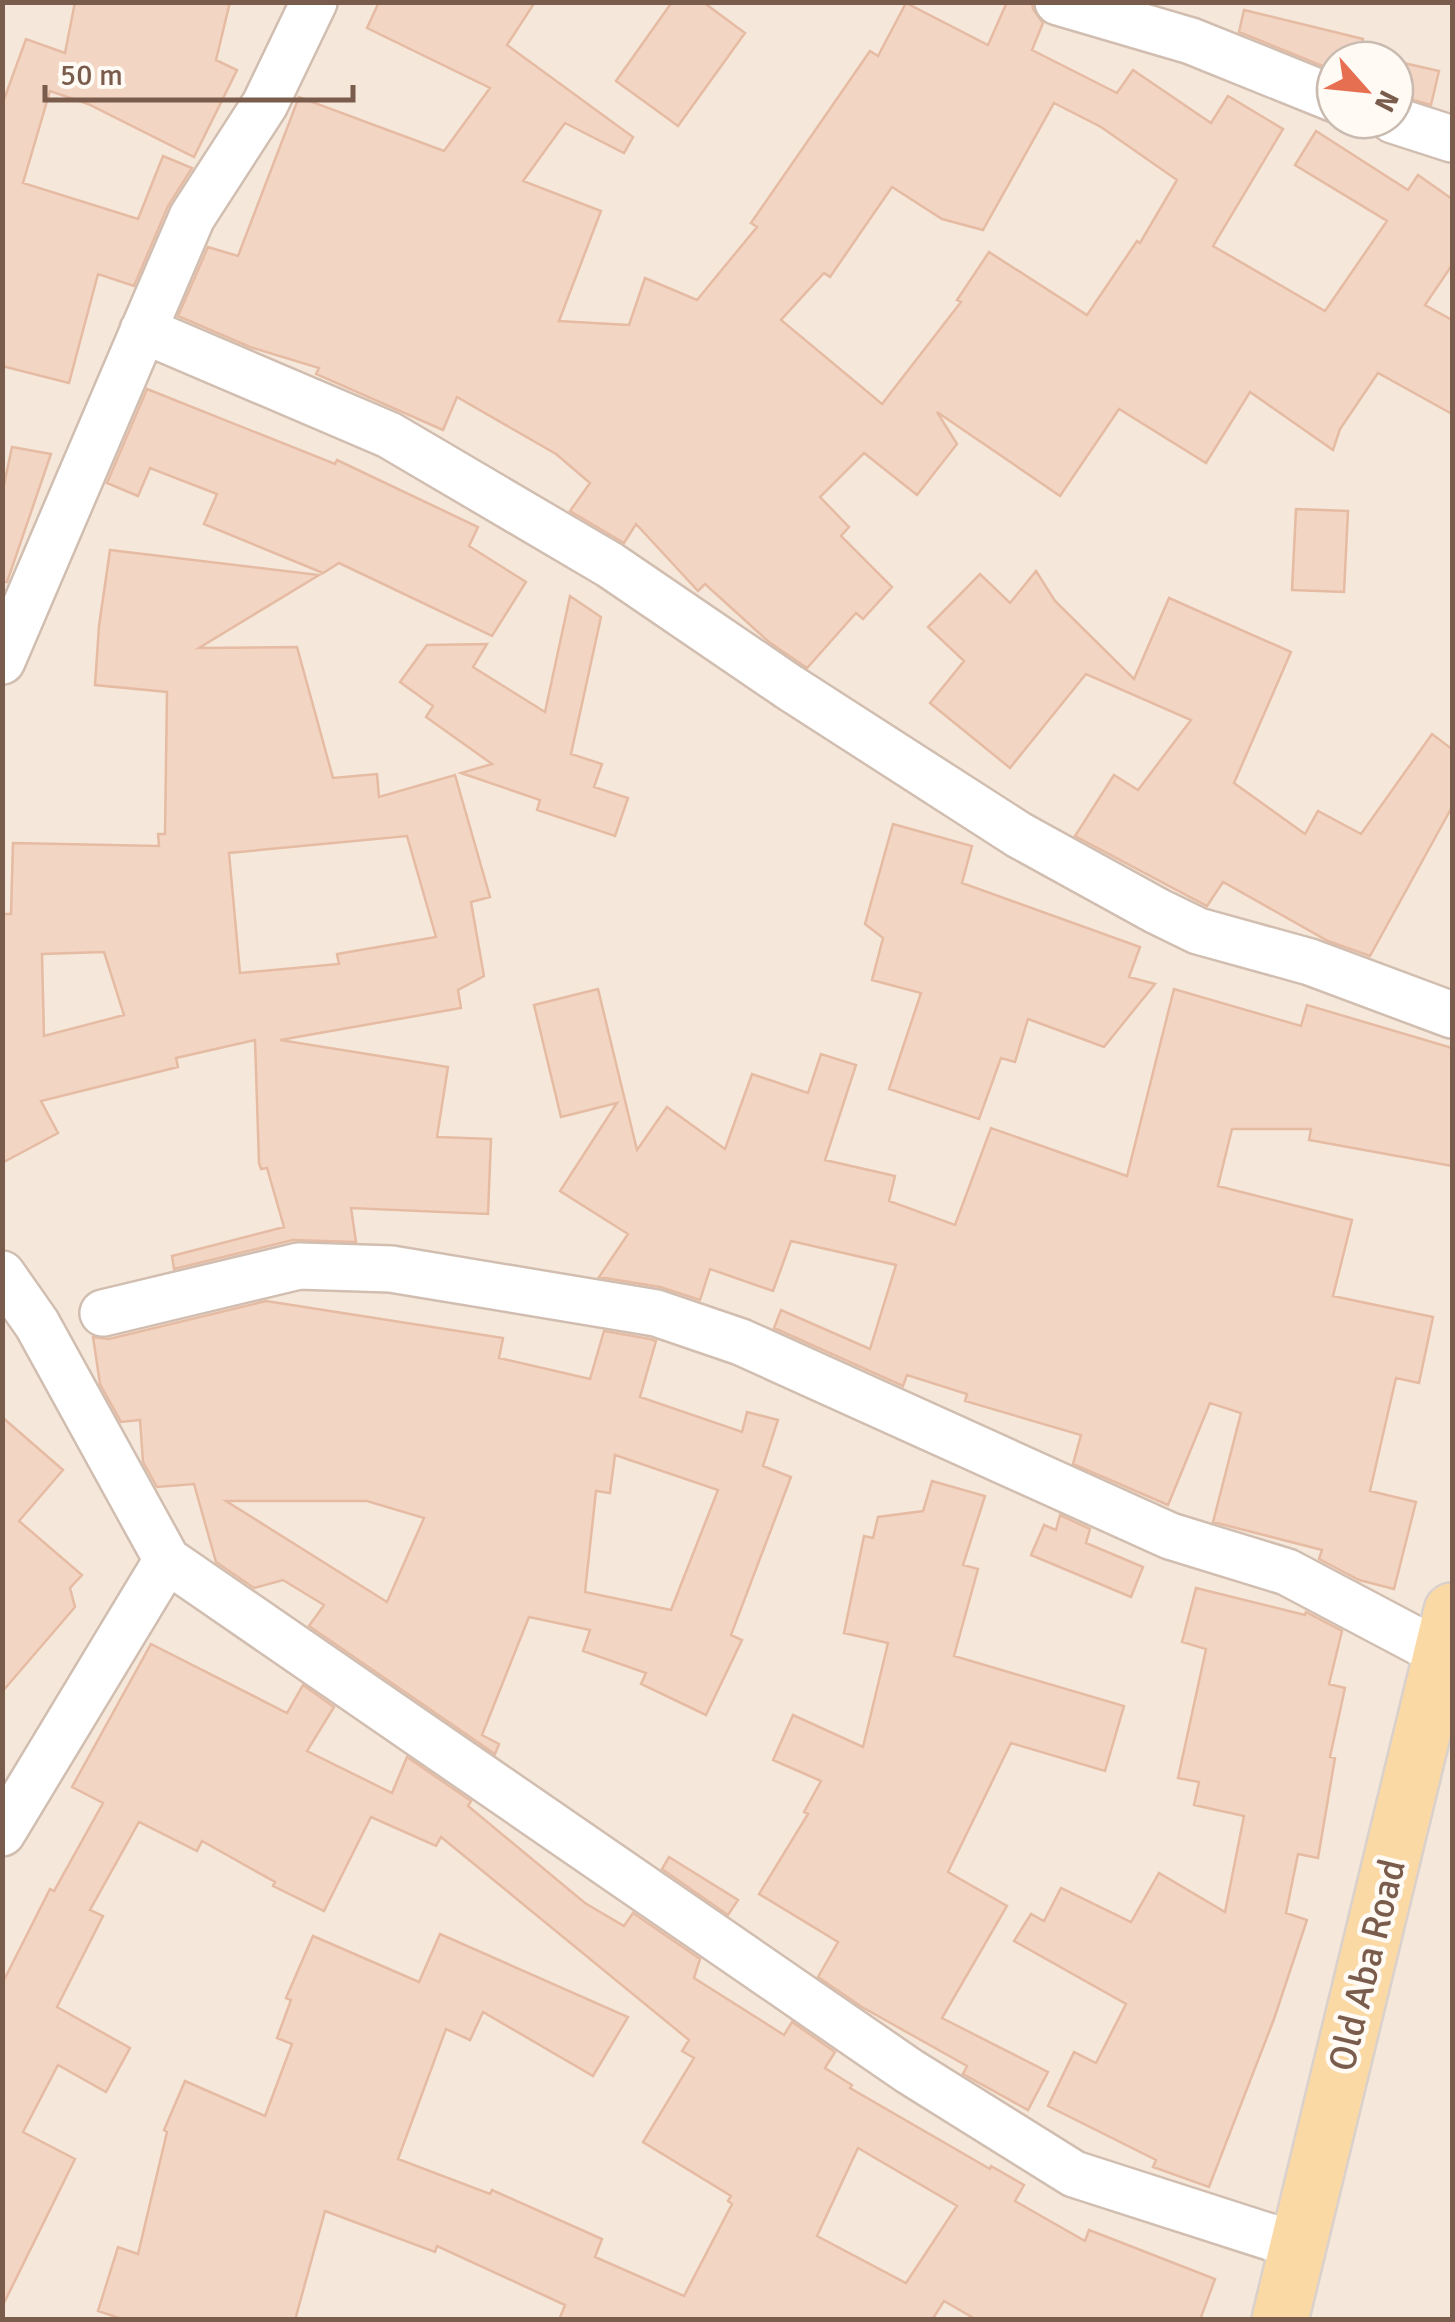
<svg xmlns="http://www.w3.org/2000/svg" width="1455" height="2322" font-family="Signika,sans-serif">
<rect width="100%" height="100%" fill="#fdf6ec"/>
<path fill="#f5e8da" fill-rule="evenodd" d="M 3,3 L 1452,3 L 1452,2319 L 3,2319 ZM 1335,60 L 1395,60 L 1395,120 L 1335,120 Z"/>
<path fill="#f3d5c3" stroke="#e6bba3" stroke-width="2.5" fill-rule="evenodd" d="M 75,2 L 230,2 L 216,60 L 237,70 L 194,157 L 88,104 L 50,91 L 23,183 L 138,219 L 163,156 L 192,168 L 168,206 L 134,286 L 98,274 L 69,383 L 2,366 L 2,105 L 26,39 L 65,53 Z
M 379,2 L 535,2 L 507,45 L 633,137 L 624,153 L 565,123 L 523,181 L 601,211 L 559,321 L 629,325 L 645,278 L 697,300 L 757,227 L 751,223 L 870,51 L 878,56 L 906,3 L 988,45 L 1007,2 L 1032,2 L 1033,9 L 1043,23 L 1032,50 L 1117,93 L 1133,70 L 1211,123 L 1228,96 L 1283,129 L 1213,246 L 1325,311 L 1387,221 L 1295,165 L 1316,131 L 1408,190 L 1418,175 L 1452,199 L 1452,265 L 1425,305 L 1452,320 L 1452,414 L 1378,373 L 1340,429 L 1333,450 L 1250,392 L 1206,463 L 1119,409 L 1060,496 L 937,412 L 957,444 L 917,495 L 864,453 L 820,497 L 849,527 L 841,536 L 892,587 L 863,619 L 856,613 L 807,668 L 769,642 L 705,584 L 698,591 L 636,524 L 624,543 L 570,511 L 590,483 L 556,454 L 457,397 L 443,430 L 316,374 L 319,368 L 250,347 L 178,316 L 208,247 L 238,256 L 299,97 L 444,151 L 490,88 L 367,28 ZM 1054,103 L 1101,127 L 1177,180 L 1140,243 L 1137,241 L 1087,315 L 989,252 L 957,300 L 961,302 L 882,404 L 781,320 L 824,273 L 830,277 L 892,187 L 942,219 L 983,230 Z
M 672,2 L 703,2 L 745,33 L 678,126 L 616,81 Z
M 1244,10 L 1363,39 L 1359,52 L 1392,60 L 1335,60 L 1335,71 L 1239,32 Z
M 1395,61 L 1439,71 L 1431,105 L 1395,95 Z
M 147,389 L 335,464 L 337,460 L 478,527 L 469,546 L 526,582 L 492,636 L 339,563 L 323,573 L 204,524 L 217,494 L 150,468 L 138,496 L 107,483 Z
M 12,447 L 51,454 L 7,582 L 2,582 L 2,494 Z
M 1296,509 L 1348,511 L 1344,592 L 1292,590 Z
M 110,550 L 319,575 L 199,648 L 297,647 L 333,778 L 377,774 L 379,797 L 455,775 L 490,897 L 471,902 L 484,976 L 458,990 L 461,1008 L 280,1040 L 448,1067 L 437,1137 L 491,1139 L 488,1214 L 351,1208 L 356,1242 L 293,1240 L 174,1269 L 172,1256 L 284,1227 L 267,1168 L 261,1169 L 259,1163 L 255,1040 L 176,1058 L 178,1067 L 41,1101 L 58,1133 L 2,1163 L 2,914 L 11,914 L 13,843 L 159,846 L 158,834 L 165,834 L 167,692 L 95,685 L 99,626 ZM 407,836 L 436,937 L 337,954 L 339,964 L 240,973 L 229,853 ZM 104,952 L 124,1015 L 44,1036 L 42,954 Z
M 1036,571 L 1055,601 L 1134,679 L 1169,598 L 1291,652 L 1234,783 L 1305,834 L 1318,811 L 1361,834 L 1432,734 L 1452,749 L 1452,807 L 1370,956 L 1328,941 L 1223,882 L 1207,906 L 1075,836 L 1114,775 L 1138,790 L 1191,720 L 1086,674 L 1010,768 L 930,703 L 964,661 L 928,627 L 980,574 L 1010,603 Z
M 570,596 L 601,617 L 571,754 L 602,764 L 594,787 L 628,798 L 615,836 L 537,810 L 540,800 L 461,773 L 492,764 L 426,717 L 433,706 L 400,682 L 427,645 L 487,644 L 473,667 L 545,712 Z
M 893,824 L 972,846 L 962,883 L 1140,947 L 1129,977 L 1155,984 L 1104,1047 L 1028,1019 L 1015,1062 L 1001,1058 L 979,1119 L 889,1089 L 921,993 L 872,980 L 883,938 L 865,924 Z
M 598,989 L 637,1150 L 667,1107 L 725,1149 L 752,1074 L 808,1093 L 821,1054 L 856,1065 L 825,1160 L 895,1176 L 889,1201 L 955,1225 L 991,1128 L 1127,1176 L 1174,989 L 1301,1026 L 1307,1005 L 1452,1048 L 1452,1166 L 1309,1140 L 1311,1129 L 1232,1129 L 1218,1186 L 1352,1220 L 1333,1296 L 1433,1317 L 1419,1383 L 1396,1378 L 1370,1491 L 1416,1502 L 1394,1589 L 1359,1580 L 1319,1559 L 1322,1550 L 1213,1522 L 1241,1413 L 1210,1403 L 1168,1505 L 1073,1464 L 1081,1435 L 965,1401 L 967,1394 L 907,1375 L 903,1386 L 774,1328 L 781,1310 L 870,1349 L 896,1265 L 791,1241 L 773,1291 L 710,1269 L 700,1300 L 660,1287 L 599,1277 L 628,1234 L 560,1191 L 617,1103 L 561,1117 L 534,1005 Z
M 266,1301 L 503,1338 L 499,1358 L 590,1379 L 604,1331 L 650,1339 L 656,1341 L 640,1397 L 742,1432 L 747,1412 L 778,1420 L 763,1466 L 791,1477 L 731,1635 L 742,1640 L 706,1715 L 641,1684 L 646,1673 L 583,1651 L 590,1630 L 529,1617 L 482,1735 L 499,1744 L 495,1754 L 309,1626 L 324,1605 L 283,1580 L 254,1588 L 216,1562 L 194,1484 L 157,1487 L 143,1462 L 140,1420 L 121,1422 L 100,1384 L 93,1337 L 109,1339 ZM 615,1455 L 718,1490 L 671,1610 L 585,1592 L 596,1491 L 610,1493 ZM 226,1501 L 367,1501 L 424,1518 L 387,1602 Z
M 2,1417 L 63,1470 L 19,1521 L 82,1575 L 70,1588 L 75,1607 L 2,1692 Z
M 932,1481 L 985,1496 L 963,1565 L 978,1569 L 954,1656 L 1124,1706 L 1105,1771 L 1011,1743 L 948,1872 L 1007,1906 L 942,2018 L 1048,2072 L 1028,2110 L 963,2074 L 967,2066 L 862,2007 L 818,1977 L 838,1942 L 759,1894 L 808,1814 L 804,1812 L 821,1781 L 773,1760 L 793,1715 L 863,1747 L 888,1643 L 844,1633 L 864,1536 L 873,1538 L 878,1517 L 923,1511 Z
M 1060,1515 L 1090,1529 L 1086,1543 L 1143,1567 L 1131,1597 L 1031,1555 L 1044,1525 L 1056,1530 Z
M 1196,1588 L 1305,1615 L 1306,1612 L 1342,1631 L 1329,1684 L 1345,1688 L 1330,1757 L 1335,1758 L 1318,1858 L 1298,1854 L 1286,1913 L 1307,1920 L 1274,2019 L 1209,2187 L 1153,2167 L 1156,2160 L 1048,2106 L 1074,2052 L 1096,2063 L 1126,2004 L 1014,1941 L 1031,1914 L 1044,1921 L 1061,1888 L 1131,1922 L 1159,1873 L 1225,1912 L 1244,1816 L 1194,1805 L 1199,1782 L 1178,1778 L 1206,1649 L 1182,1642 Z
M 151,1644 L 287,1713 L 303,1685 L 334,1707 L 307,1751 L 392,1793 L 407,1757 L 471,1801 L 468,1806 L 585,1903 L 624,1926 L 633,1913 L 700,1959 L 694,1978 L 784,2035 L 792,2022 L 835,2052 L 825,2068 L 852,2085 L 850,2088 L 990,2169 L 991,2166 L 1024,2185 L 1015,2201 L 1085,2241 L 1089,2230 L 1215,2279 L 1200,2320 L 977,2320 L 944,2301 L 932,2320 L 559,2320 L 565,2305 L 437,2246 L 435,2252 L 325,2211 L 295,2320 L 125,2320 L 98,2311 L 118,2247 L 138,2254 L 167,2132 L 164,2130 L 185,2081 L 265,2116 L 292,2044 L 277,2038 L 291,2000 L 286,1998 L 313,1936 L 419,1982 L 440,1934 L 628,2017 L 593,2076 L 483,2012 L 470,2040 L 446,2029 L 398,2159 L 490,2194 L 492,2190 L 602,2239 L 595,2257 L 684,2296 L 732,2204 L 728,2201 L 731,2196 L 643,2142 L 694,2058 L 682,2051 L 689,2040 L 441,1837 L 436,1846 L 371,1817 L 324,1911 L 273,1886 L 275,1882 L 202,1841 L 197,1851 L 139,1822 L 90,1910 L 103,1916 L 57,2007 L 130,2048 L 106,2092 L 58,2065 L 23,2132 L 75,2159 L 2,2307 L 2,1984 L 50,1889 L 54,1891 L 103,1803 L 72,1787 ZM 858,2148 L 957,2206 L 906,2283 L 817,2236 Z
M 669,1857 L 738,1900 L 728,1915 L 662,1869 Z"/>
<g fill="none" stroke-linecap="round" stroke-linejoin="round">
<defs>
<path id="minor" d="M 1058,2 L 1191,41 L 1335,99
M 1393,120 L 1452,139
M 143,330 L 389,435 L 610,565 L 789,687 L 1019,835 L 1157,911 L 1198,931 L 1310,962 L 1452,1015
M 2,661 L 192,217 L 265,104 L 314,2
M 2,1274 L 37,1324 L 167,1560 L 909,2071 L 1074,2174 L 1298,2246
M 103,1313 L 299,1266 L 391,1269 L 656,1313 L 741,1342 L 1170,1536 L 1287,1572 L 1442,1654 L 1452,1656
M 2,1833 L 167,1560"/>
<path id="major" d="M 1280,2320 L 1452,1611"/>
</defs>
<use href="#minor" stroke="#d1beb0" stroke-width="50"/>
<use href="#major" stroke="#dad1cd" stroke-width="60"/>
<use href="#minor" stroke="#fff" stroke-width="45"/>
<use href="#major" stroke="#fbd9a5" stroke-width="55"/>
</g>
<g text-anchor="middle" dominant-baseline="central" stroke-width="9" stroke-linejoin="round" paint-order="stroke">
<g font-size="38" fill="#7a5c4d" stroke="#fffaf3">
<text transform="translate(1367 1965) rotate(-76)">Old Aba Road</text>
</g>
</g>
<rect width="1455" height="2322" fill="none" stroke="#7a5c4d" stroke-width="10"/>
<g transform="translate(1365 90) rotate(117)"><circle r="48" fill="#fffaf3" stroke="#cabbb1" stroke-width="2.5"/>
<path d="M0-8L18 38L0 25L-18 38Z" fill="#e76f51"/>
<text y="-15" font-size="28" font-weight="bold" text-anchor="middle" fill="#7a5c4d">N</text>
</g>
<path d="M45 85v15h308v-15" fill="none" stroke="#7a5c4d" stroke-width="5"/>
<text x="60" y="85" font-size="30" fill="#7a5c4d" stroke="#fffaf3" stroke-width="8" paint-order="stroke">50 m</text>
</svg>
